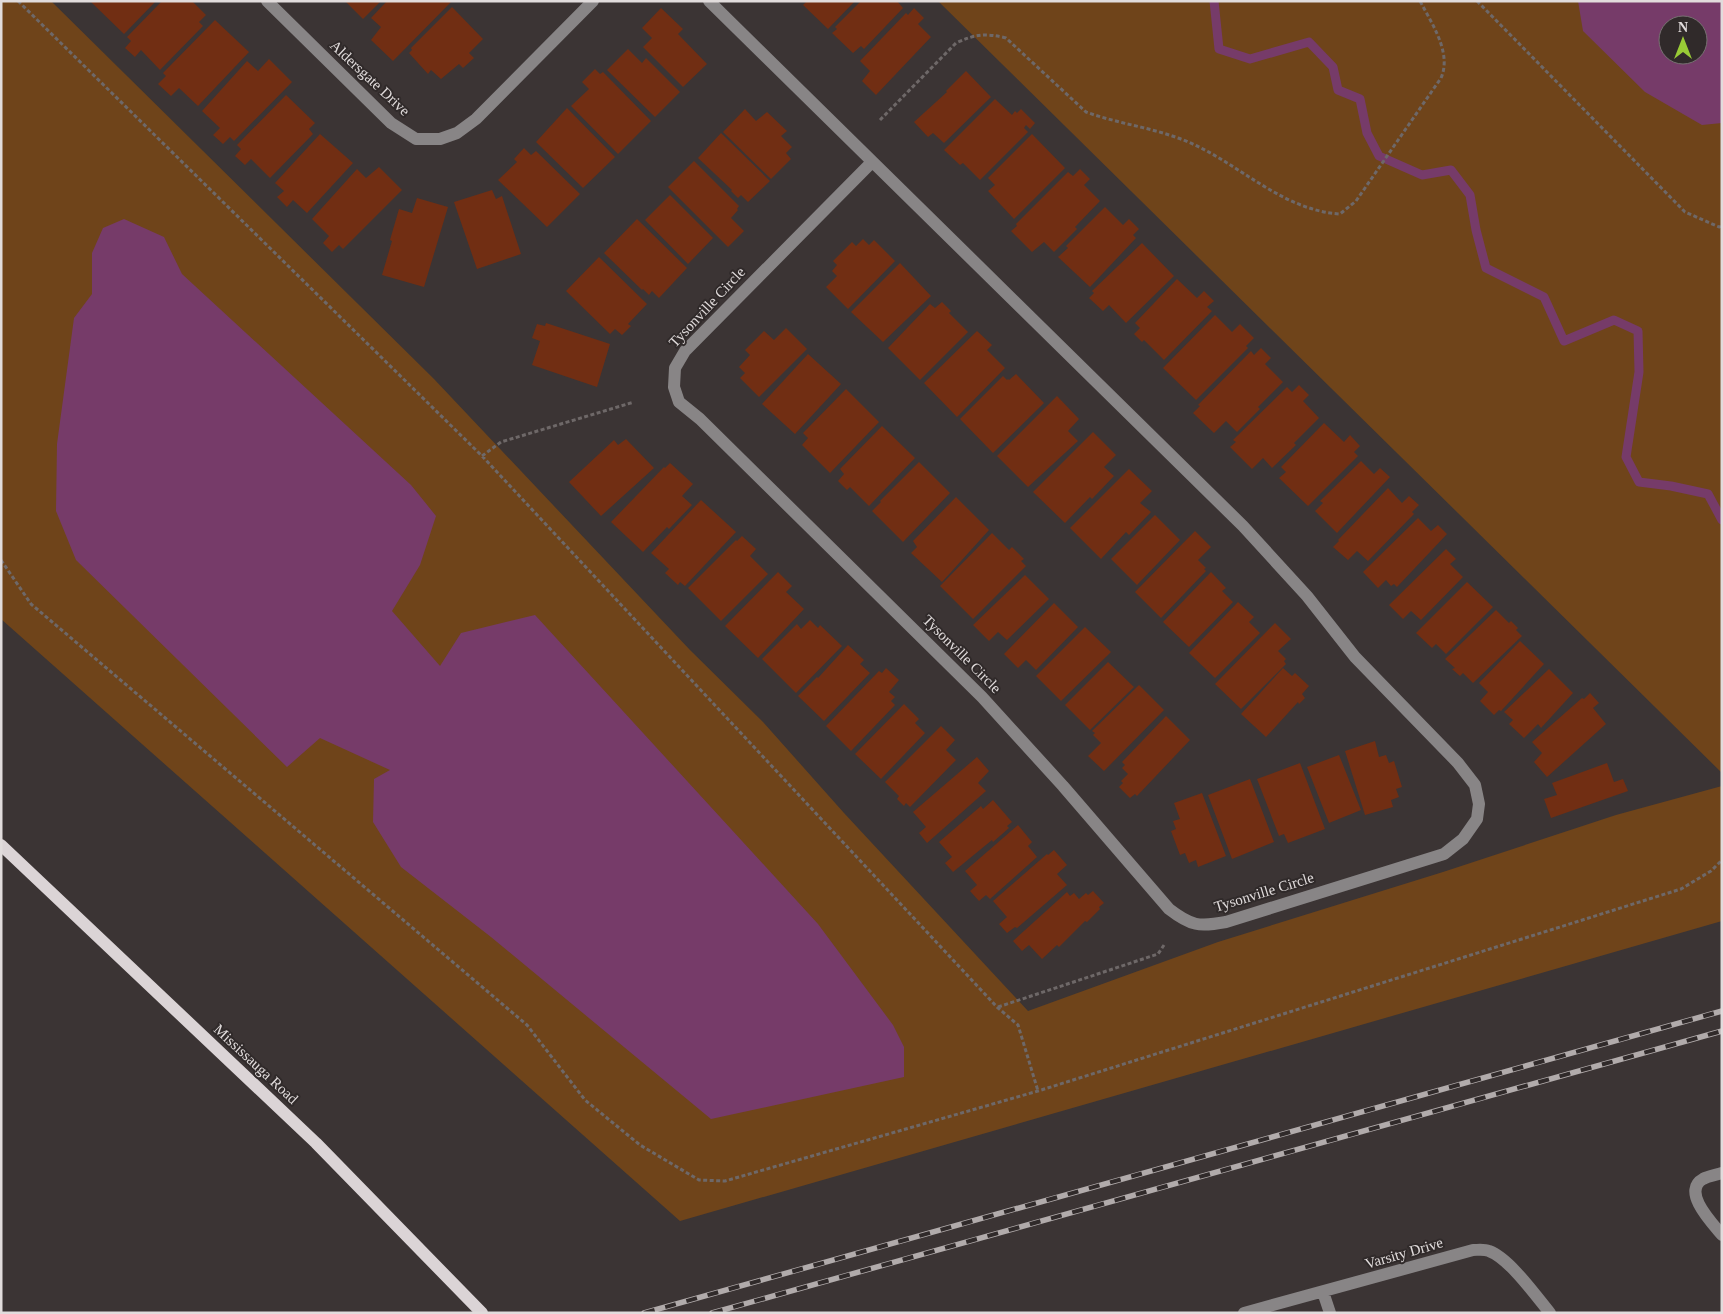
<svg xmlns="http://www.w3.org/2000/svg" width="1723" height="1314" font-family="Georgia,serif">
<rect width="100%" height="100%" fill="#3b3434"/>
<path fill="#6f441a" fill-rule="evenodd" d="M 1,1 L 51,1 L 434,379 L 690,650 L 763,722 L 844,813 L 1028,1011 L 1218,942 L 1443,872 L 1616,815 L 1722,786 L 1722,921 L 680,1221 L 1,619 Z
M 938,1 L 1722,1 L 1722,773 ZM 1668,25 L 1698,25 L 1698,55 L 1668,55 Z"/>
<path fill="#763b69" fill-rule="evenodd" d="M 1578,1 L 1722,1 L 1722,123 L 1702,125 L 1645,92 L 1583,31 ZM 1668,25 L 1698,25 L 1698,55 L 1668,55 Z
M 124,219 L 164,237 L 182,274 L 411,485 L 436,516 L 420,565 L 392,611 L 440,666 L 461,633 L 535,615 L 818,924 L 893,1025 L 904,1047 L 904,1077 L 711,1119 L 491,937 L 401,867 L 373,822 L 374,779 L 390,770 L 320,738 L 287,767 L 76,560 L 56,511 L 57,444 L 74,318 L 92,294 L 92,253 L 103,228 Z"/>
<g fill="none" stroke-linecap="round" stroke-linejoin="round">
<path stroke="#763b69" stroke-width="9" d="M 1214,1 L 1219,49 L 1250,59 L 1309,42 L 1333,67 L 1338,90 L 1360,99 L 1367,133 L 1379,156 L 1422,175 L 1451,170 L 1470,195 L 1476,230 L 1486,268 L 1544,297 L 1564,341 L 1614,320 L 1638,331 L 1639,372 L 1626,457 L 1639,482 L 1671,486 L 1708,494 L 1722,520"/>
</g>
<path fill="#712e13" d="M 90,1 L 156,1 L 124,34 Z
M 162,1 L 192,1 L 206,15 L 199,22 L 203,26 L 160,70 L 141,50 L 135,57 L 125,48 L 131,41 L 127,37 Z
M 345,1 L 381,1 L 363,19 Z
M 387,1 L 452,1 L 393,61 L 371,40 L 381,27 L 371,18 Z
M 807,1 L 855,1 L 828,29 L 803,5 Z
M 861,1 L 897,1 L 903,8 L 864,49 L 861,46 L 853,53 L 832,33 L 837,29 L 835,27 Z
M 452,7 L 483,39 L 469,53 L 474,58 L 463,68 L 459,64 L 441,79 L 431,70 L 428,74 L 409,53 L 412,50 L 411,48 Z
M 661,8 L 683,29 L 678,34 L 707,64 L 683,87 L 643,47 L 652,38 L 642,28 Z
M 914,8 L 924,18 L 918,24 L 931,37 L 876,95 L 862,81 L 870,71 L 860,61 L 906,13 L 908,15 Z
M 215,20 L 249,52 L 198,106 L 179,88 L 171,96 L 158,84 L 166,76 L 163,73 Z
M 628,49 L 642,63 L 646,58 L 680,92 L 655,117 L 607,70 Z
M 269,59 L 292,82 L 234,141 L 230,137 L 223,144 L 213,135 L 220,128 L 202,111 L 247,61 L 258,71 Z
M 595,69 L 600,74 L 603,72 L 651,121 L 618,154 L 571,106 L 589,89 L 582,82 Z
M 966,71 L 991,97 L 944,143 L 933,133 L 928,137 L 914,122 L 947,92 L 946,91 Z
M 286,95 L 315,123 L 309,129 L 313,134 L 270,178 L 251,159 L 245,165 L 235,156 L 241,149 L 237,145 Z
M 995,99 L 1012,115 L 1015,111 L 1017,113 L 1021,109 L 1035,123 L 1030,129 L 1026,125 L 1024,128 L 1028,132 L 980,180 L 963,163 L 960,165 L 944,150 Z
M 567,108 L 615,157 L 583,188 L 536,142 Z
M 745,109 L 756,121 L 767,112 L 787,131 L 781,136 L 792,147 L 786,153 L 791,159 L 771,179 L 723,132 Z
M 721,133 L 770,181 L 748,202 L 741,195 L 738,198 L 731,191 L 732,190 L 698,158 Z
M 320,134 L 353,163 L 307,213 L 293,200 L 287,207 L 277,197 L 284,191 L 275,183 Z
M 1032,134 L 1065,168 L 1014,219 L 988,191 L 995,185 L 988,178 Z
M 524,148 L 531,155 L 536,151 L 580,194 L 547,227 L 498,180 L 517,162 L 514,159 Z
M 694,161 L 739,206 L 737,209 L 738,210 L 731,218 L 744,231 L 728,247 L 668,187 Z
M 379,167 L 402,190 L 343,249 L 339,245 L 332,252 L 323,243 L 329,236 L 312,219 L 357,169 L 366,178 Z
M 1080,169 L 1090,179 L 1084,185 L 1100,201 L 1075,227 L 1077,229 L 1054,252 L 1044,242 L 1032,252 L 1011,231 L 1017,226 L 1016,224 L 1068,172 L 1073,176 Z
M 492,190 L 496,199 L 502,196 L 521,254 L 477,269 L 454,202 Z
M 670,195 L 713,238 L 688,264 L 645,220 Z
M 417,198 L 448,207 L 424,287 L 382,275 L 392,241 L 390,240 L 399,209 L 412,213 Z
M 1105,207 L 1123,225 L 1129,219 L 1139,229 L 1133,235 L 1136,238 L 1090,287 L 1058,257 L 1068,248 L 1066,246 Z
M 637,219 L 687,268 L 659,298 L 652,291 L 649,295 L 643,289 L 642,290 L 604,253 Z
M 863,239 L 869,245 L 874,240 L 895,261 L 848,309 L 826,287 L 837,276 L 832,271 L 837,265 L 833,261 L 852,242 L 856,246 Z
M 1142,243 L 1174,276 L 1126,323 L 1109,305 L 1103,311 L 1089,298 L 1094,293 L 1092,291 Z
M 599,257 L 647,304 L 628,324 L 631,326 L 622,335 L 615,329 L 610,334 L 566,291 Z
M 900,263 L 931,296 L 883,342 L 851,312 Z
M 1177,279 L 1197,298 L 1204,291 L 1214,301 L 1207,307 L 1212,311 L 1164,360 L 1144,340 L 1142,342 L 1134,334 L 1140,328 L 1135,323 Z
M 942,302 L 951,311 L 949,313 L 968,332 L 920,380 L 888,348 L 930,304 L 935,308 Z
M 1215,315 L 1232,332 L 1240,324 L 1254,338 L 1246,346 L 1248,348 L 1196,400 L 1163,368 Z
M 546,323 L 610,344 L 597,387 L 532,365 L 540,341 L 532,338 L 537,324 L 545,326 Z
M 786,328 L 807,349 L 759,397 L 740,378 L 745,373 L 739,367 L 750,355 L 745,350 L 764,331 L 774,340 Z
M 977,331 L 992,345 L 987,350 L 1005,368 L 957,417 L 924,383 Z
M 1261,348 L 1271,358 L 1265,364 L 1283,382 L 1258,407 L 1260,409 L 1237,432 L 1226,421 L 1214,433 L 1193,413 L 1200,406 L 1198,405 L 1251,351 L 1254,355 Z
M 808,354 L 841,384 L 795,434 L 762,404 Z
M 1016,374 L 1044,403 L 993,453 L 960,419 L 1003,376 L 1007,380 L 1008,379 L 1009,380 Z
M 1299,385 L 1309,395 L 1303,401 L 1319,418 L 1294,443 L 1296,445 L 1272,468 L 1263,458 L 1252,469 L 1230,447 L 1236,442 L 1233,440 L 1287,387 L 1292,392 Z
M 846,389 L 879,422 L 830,473 L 802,445 L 808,438 L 803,433 Z
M 1057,396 L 1079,419 L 1068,431 L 1078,441 L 1028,487 L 997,456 Z
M 1324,423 L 1344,442 L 1350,435 L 1360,446 L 1354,452 L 1358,456 L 1308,506 L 1279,478 L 1286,472 L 1281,467 Z
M 882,426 L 915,458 L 869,506 L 850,487 L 847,490 L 838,481 L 844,474 L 840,469 Z
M 1093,432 L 1116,455 L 1104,467 L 1114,476 L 1092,499 L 1090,497 L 1065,523 L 1033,492 Z
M 626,439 L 654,468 L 601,516 L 569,482 L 614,440 L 618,445 Z
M 1361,461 L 1374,474 L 1380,468 L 1390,477 L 1337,533 L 1315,511 L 1323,503 L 1320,501 Z
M 919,462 L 950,493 L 903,542 L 872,511 L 881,502 L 880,501 Z
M 670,463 L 693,484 L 682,496 L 692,505 L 669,529 L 667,527 L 643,552 L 611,522 L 664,467 L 665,468 Z
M 1129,469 L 1152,491 L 1140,503 L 1151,512 L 1129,535 L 1126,532 L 1101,559 L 1070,528 Z
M 1388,488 L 1402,503 L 1409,496 L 1419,505 L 1412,512 L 1414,514 L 1368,561 L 1357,551 L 1348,560 L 1333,547 L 1339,541 L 1338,540 Z
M 956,497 L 989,530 L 942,582 L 911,553 L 917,547 L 913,541 Z
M 701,500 L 736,532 L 685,586 L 680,582 L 678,585 L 665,573 L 669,569 L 651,553 Z
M 1155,515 L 1180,540 L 1137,585 L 1111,559 Z
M 1418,518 L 1431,531 L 1438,525 L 1447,534 L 1397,587 L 1394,584 L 1391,586 L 1386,580 L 1378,588 L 1363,572 Z
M 1195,531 L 1211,547 L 1198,560 L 1206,568 L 1204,569 L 1206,571 L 1161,618 L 1135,592 Z
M 992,533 L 1009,550 L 1012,547 L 1024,559 L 1021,561 L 1026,566 L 973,619 L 940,586 Z
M 742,536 L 756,549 L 750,556 L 768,574 L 721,621 L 688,588 L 736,540 L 737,541 Z
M 1446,549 L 1456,559 L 1450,564 L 1463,577 L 1421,620 L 1411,611 L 1403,619 L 1389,605 Z
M 778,572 L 792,586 L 786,592 L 804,609 L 758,658 L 725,626 Z
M 1211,572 L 1226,588 L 1222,591 L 1233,602 L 1189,647 L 1163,622 Z
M 1025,575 L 1049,599 L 1007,640 L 998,632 L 989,641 L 973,625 Z
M 1467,582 L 1493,607 L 1446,654 L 1436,644 L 1432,648 L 1416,633 Z
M 1238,602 L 1254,617 L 1249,622 L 1260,633 L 1215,678 L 1189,653 Z
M 1054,603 L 1078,627 L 1036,670 L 1026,660 L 1018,668 L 1004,654 Z
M 1496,610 L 1509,623 L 1511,621 L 1518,628 L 1516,630 L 1522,636 L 1473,683 L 1463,673 L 1460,676 L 1452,669 L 1455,668 L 1445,659 Z
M 810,620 L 818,628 L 820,625 L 842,646 L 796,693 L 762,659 L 797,624 L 801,629 Z
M 1275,623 L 1291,639 L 1278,651 L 1286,659 L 1284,661 L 1286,664 L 1241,709 L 1215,684 Z
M 1085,627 L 1111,652 L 1061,701 L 1036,676 Z
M 1520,641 L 1544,664 L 1501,711 L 1499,710 L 1494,715 L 1480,701 L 1488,692 L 1479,683 Z
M 848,645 L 864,660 L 860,664 L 870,673 L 824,721 L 798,696 L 817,677 L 818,678 Z
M 1108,662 L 1134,687 L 1090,730 L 1065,705 Z
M 886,668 L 899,680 L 889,692 L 895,697 L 891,701 L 895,705 L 851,751 L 826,726 L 879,671 L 882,673 Z
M 1283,668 L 1292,676 L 1295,673 L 1309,686 L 1302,694 L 1305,698 L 1299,704 L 1298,702 L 1266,737 L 1241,714 Z
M 1549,669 L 1573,693 L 1541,728 L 1538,724 L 1524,738 L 1509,724 L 1513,720 L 1504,712 Z
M 1139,685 L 1164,710 L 1104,771 L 1088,756 L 1101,743 L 1093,735 L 1095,733 L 1092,731 Z
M 1590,693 L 1599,703 L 1593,708 L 1606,724 L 1547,777 L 1534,762 L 1542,753 L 1532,742 L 1582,698 L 1584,699 Z
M 904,704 L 919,719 L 915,723 L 925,733 L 881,779 L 855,754 Z
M 1166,716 L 1190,740 L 1137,796 L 1135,794 L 1130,798 L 1119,787 L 1123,783 L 1121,781 L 1128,774 L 1122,768 L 1125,765 L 1122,762 Z
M 941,726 L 955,740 L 946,750 L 956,760 L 910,807 L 906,803 L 904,806 L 897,799 L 899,796 L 885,782 Z
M 1375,741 L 1379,757 L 1386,755 L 1389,763 L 1394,761 L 1402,787 L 1396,789 L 1399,797 L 1391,800 L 1393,807 L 1365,815 L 1345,751 Z
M 1339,755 L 1361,810 L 1329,823 L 1307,767 Z
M 977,757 L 989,771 L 978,783 L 986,791 L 927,843 L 919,833 L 926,827 L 913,812 Z
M 1300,763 L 1325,829 L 1288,843 L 1284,834 L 1279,836 L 1257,779 Z
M 1607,763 L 1614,782 L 1623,779 L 1628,791 L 1551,818 L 1544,799 L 1557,795 L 1552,783 Z
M 1250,779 L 1274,842 L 1232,859 L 1208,795 Z
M 1202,793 L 1226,856 L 1198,867 L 1196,860 L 1189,863 L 1185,853 L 1180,855 L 1171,831 L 1176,829 L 1173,821 L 1180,819 L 1174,803 Z
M 993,800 L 1012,822 L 1007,826 L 1009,828 L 993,842 L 992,840 L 953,872 L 945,863 L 952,857 L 939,842 L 981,806 L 983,809 Z
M 1018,825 L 1032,842 L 1028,846 L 1037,857 L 990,899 L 986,895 L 979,901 L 970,891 L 977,885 L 965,871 Z
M 1054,850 L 1067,865 L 1057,874 L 1067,885 L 1017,928 L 1015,927 L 1007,933 L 999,924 L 1007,917 L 993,901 L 1047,854 L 1048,855 Z
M 1093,891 L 1104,903 L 1099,907 L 1100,909 L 1087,922 L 1085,921 L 1059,947 L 1057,945 L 1042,959 L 1029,945 L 1022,951 L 1013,941 L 1067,892 L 1070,896 L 1074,893 L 1079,899 L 1086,893 L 1088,895 Z"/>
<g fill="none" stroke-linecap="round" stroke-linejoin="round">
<path stroke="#6e6868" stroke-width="3" stroke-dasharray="4 2.5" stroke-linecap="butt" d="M 18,1 L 482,456 L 997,1007 L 1018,1025 L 1038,1091
M 1477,1 L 1685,212 L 1719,227 L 1722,226
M 880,120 L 956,43 C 975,34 986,33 1006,38 L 1086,112 C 1116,123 1148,127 1178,138 C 1235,158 1278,210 1340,214 L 1356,201 L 1441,78 C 1452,53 1432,24 1420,1
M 482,456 L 501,442 L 634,402
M 1,560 L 31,604 L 527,1025 L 585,1100 L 640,1145 L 699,1180 L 725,1181 L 1038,1091 L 1681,889 L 1711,871 L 1722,860
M 998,1007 L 1158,954 L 1164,945"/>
<path stroke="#888586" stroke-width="12" d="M 267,1 L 391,123 L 416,139 L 440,139 L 457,133 L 476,119 L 593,1
M 709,1 L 1243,526 L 1307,596 L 1355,657 L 1458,763 L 1475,785 L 1479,804 L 1477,819 L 1463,839 L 1444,854 L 1226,922 C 1199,927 1191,926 1169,909 L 1063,786 L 982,697 L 700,419 L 679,402 L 674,387 L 675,368 L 685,351 L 872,162
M 1722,1173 C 1716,1175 1708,1176 1703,1179 C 1681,1191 1712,1223 1722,1235
M 1323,1292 L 1330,1313
M 1244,1313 L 1473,1250 C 1478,1250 1484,1249 1489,1251 C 1509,1258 1536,1296 1550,1313"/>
<path stroke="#dbd4d6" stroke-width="12" d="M 1,845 L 316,1143 L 482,1313"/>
<defs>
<path id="rail" d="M 644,1313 L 1722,1011
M 712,1313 L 1722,1031"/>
</defs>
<use href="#rail" stroke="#b1abab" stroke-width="5.5"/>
<use href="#rail" stroke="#302a2a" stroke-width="4" stroke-dasharray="11" stroke-linecap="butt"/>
</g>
<g text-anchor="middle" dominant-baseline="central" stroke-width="4" stroke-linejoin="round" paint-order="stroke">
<g font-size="15" fill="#e1dcdc" stroke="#302a2a">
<text transform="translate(370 78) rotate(43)">Aldersgate Drive</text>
<text transform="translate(707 307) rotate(-47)">Tysonville Circle</text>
<text transform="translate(962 654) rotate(45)">Tysonville Circle</text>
<text transform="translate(1264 892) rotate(-17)">Tysonville Circle</text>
<text transform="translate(256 1064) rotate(43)">Mississauga Road</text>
<text transform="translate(1404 1253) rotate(-16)">Varsity Drive</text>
</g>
</g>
<rect width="1723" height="1314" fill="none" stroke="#e1dcdc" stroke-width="5"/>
<g transform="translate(1683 40)"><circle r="24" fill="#302a2a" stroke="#777171"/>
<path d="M0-4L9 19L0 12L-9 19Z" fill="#99cb36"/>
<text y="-8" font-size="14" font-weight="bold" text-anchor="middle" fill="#e1dcdc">N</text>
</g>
</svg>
